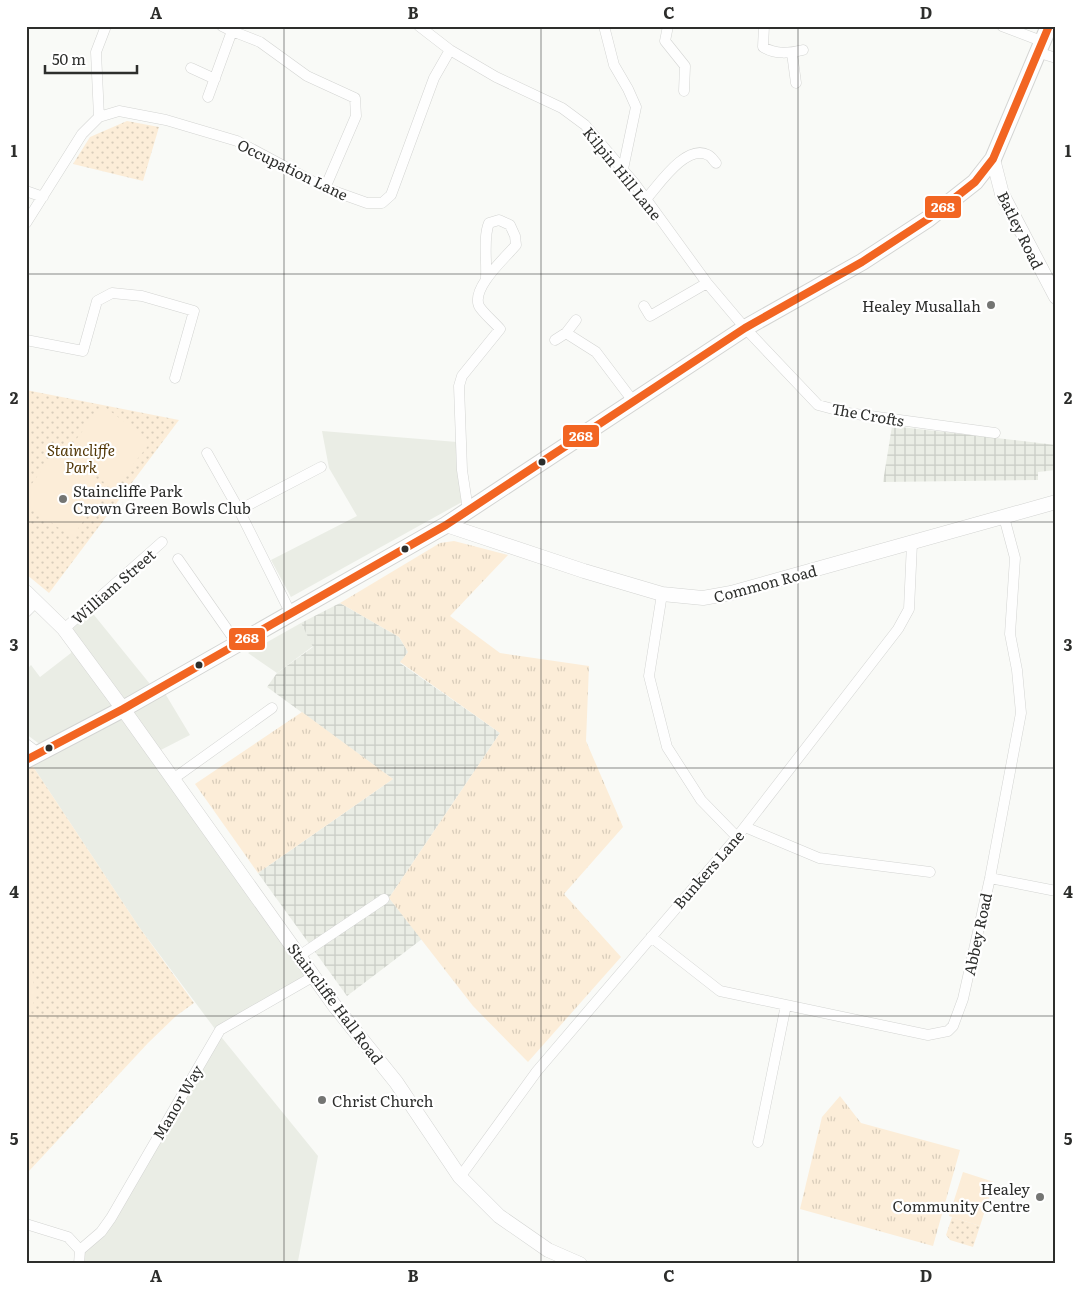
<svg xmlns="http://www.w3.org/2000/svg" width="1082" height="1290" font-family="Literata,serif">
<defs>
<pattern id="industrial-grid" width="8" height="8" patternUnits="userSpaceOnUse" patternTransform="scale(1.25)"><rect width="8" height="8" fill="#eaede5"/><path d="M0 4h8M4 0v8" fill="none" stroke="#c9ccc5"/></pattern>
<pattern id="grass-tufts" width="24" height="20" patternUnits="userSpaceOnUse" patternTransform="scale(1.25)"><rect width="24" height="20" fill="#fcedd8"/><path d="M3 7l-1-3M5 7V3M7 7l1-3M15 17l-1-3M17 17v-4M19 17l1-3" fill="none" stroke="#d8ccba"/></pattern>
<pattern id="park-dots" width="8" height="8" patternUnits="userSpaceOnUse" patternTransform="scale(1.25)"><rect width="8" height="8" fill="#fcedd8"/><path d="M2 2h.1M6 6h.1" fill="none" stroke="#d8ccba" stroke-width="1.8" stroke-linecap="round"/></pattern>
</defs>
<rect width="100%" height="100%" fill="#f9faf7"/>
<path fill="#eaede5" d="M 322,431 L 457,442 L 462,502 L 291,597 L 271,560 L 357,516 L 329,468 Z
M 90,610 L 154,689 L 166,695 L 190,735 L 153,754 L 314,976 L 218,1033 L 318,1156 L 298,1261 L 301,1264 L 79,1264 L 80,1250 L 101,1232 L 218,1033 L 139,927 L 28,759 L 49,751 L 26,734 L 26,670 L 31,665 L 40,677 L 71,653 L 69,631 Z
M 301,623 L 313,646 L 277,673 L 248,653 Z"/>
<path fill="url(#industrial-grid)" d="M 892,426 L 1056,445 L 1056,470 L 1038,472 L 1038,480 L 883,482 Z
M 340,603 L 399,637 L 408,652 L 400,663 L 500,733 L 389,898 L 422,939 L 347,996 L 258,873 L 393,779 L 267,687 L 277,673 L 313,647 L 301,623 Z"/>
<path fill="url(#grass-tufts)" d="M 454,541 L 508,555 L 450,616 L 500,653 L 589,666 L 586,741 L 623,827 L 564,894 L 621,957 L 528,1062 L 473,1006 L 389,898 L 500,733 L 400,662 L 408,652 L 399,637 L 340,603 L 440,543 Z
M 302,712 L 393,779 L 258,873 L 195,784 Z
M 840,1096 L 861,1123 L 960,1150 L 933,1246 L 800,1209 L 822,1117 Z"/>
<path fill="url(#park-dots)" d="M 127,121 L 159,127 L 143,181 L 73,164 L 90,137 Z
M 26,390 L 179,420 L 49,593 L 26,574 Z
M 28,759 L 139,927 L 194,1003 L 176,1016 L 148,1043 L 29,1171 L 26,1171 L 26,760 Z
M 952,1217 L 980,1226 L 973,1247 L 950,1240 L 946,1235 Z"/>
<path fill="#fcedd8" d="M 102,405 L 151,442 L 115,487 L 66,453 Z
M 56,450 L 108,487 L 72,537 L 26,505 L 26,492 Z
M 26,958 L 32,966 L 35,1000 L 26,1016 Z
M 963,1172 L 994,1182 L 980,1226 L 949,1216 Z"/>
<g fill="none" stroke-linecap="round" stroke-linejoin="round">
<defs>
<path id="street" d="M 222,26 L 232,31
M 419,26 L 450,50 L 496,77 L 562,108 L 585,125 L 635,184 L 707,283 L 745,328 L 818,405 L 848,413 L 995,433
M 604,26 L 614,65 L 628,89 L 636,107 L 623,169
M 668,26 L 665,41 L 685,66 L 684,91
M 764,26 L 763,47 C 776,55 790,53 803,50
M 1002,26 L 1044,42
M 792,53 L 796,83
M 1040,53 L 1056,58
M 191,68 L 215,79
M 208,97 L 232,31 L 260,42 L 307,76 L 355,98 L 356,116 L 325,188
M 99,117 L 96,52 L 106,26
M 26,191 L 43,197
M 646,199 C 658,186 686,143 708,155 C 711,156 714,161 716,163
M 26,223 L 82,134 L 99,117 L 119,111 L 166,120 L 237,141 L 325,188 L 367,203 L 382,203 L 391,195 L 434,78 L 450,50
M 644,306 L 650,316 L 707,283
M 566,333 L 596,352 L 633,401
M 26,340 L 83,351 L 97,301 L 112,293 L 142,296 L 194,311 L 175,378
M 555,340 L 566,333 L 576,320
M 207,453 L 239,510 L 290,612
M 239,510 L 321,467
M 468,510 L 462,470 L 459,386 L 462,376 L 500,329 C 494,322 483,313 479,306 C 471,288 505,258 516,245 L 515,236 L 510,225 L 499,220 L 489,223 C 483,237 487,260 486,278
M 178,559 L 236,642
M 662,594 L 649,676 L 667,747 L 701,800 L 737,837
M 26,612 L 37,601
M 64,629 L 162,542
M 26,744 L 38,753
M 173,779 L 272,708
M 745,827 L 819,858 L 930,872
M 990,878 L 1056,891
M 651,937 L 720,991 L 928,1035 L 948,1031 L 953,1026 L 963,999 L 990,878 L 1021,713 L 1017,670 L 1010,634 L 1015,558 L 1004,517
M 299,956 L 384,899
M 758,1142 L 786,1005
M 460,1177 L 537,1071 L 737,837 L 898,629 L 909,609 L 912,543
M 26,1224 L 68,1237 L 80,1250
M 79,1264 L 80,1250 L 101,1232 L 111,1218 L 220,1030 L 314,976"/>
<path id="secondary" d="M 993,159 L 1002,194 L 1056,297
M 446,525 L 584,571 L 662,594 L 703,598 L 731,593 L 1056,502
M 26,592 L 64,629 L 123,709 L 334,1005 L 396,1082 L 460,1177 L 499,1216 L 548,1250 L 580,1264"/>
<path id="primary" d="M 26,760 L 123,709 L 446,525 L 745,328 L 862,262 L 928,219 L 975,182 L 993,159 L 1049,26"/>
</defs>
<use href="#street" stroke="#d3d4d2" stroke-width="11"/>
<use href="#secondary" stroke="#d3d4d2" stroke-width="15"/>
<use href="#primary" stroke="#d3d4d2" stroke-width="18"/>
<use href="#street" stroke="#fefefe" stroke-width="10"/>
<use href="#secondary" stroke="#fefefe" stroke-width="14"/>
<use href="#primary" stroke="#fefefe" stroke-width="16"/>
<defs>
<path id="bus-1" d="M 26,760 L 123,709 L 446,525 L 745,328 L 862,262 L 928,219 L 975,182 L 993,159 L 1049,26"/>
</defs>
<use href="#bus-1" stroke="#fff" stroke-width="11"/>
<use href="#bus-1" stroke="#f26522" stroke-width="8"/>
</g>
<path fill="none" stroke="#2d2e2c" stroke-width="1" stroke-opacity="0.55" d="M 284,26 L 284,1264M 541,26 L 541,1264M 798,26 L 798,1264M 26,274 L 1056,274M 26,522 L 1056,522M 26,768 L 1056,768M 26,1016 L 1056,1016"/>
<g fill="#747573" stroke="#fff" stroke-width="2">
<circle cx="991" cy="305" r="5"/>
<circle cx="63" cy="499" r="5"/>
<circle cx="322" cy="1100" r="5"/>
<circle cx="1040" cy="1197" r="5"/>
</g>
<g fill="#2d2e2c" stroke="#fff" stroke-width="2">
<circle cx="542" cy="462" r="4.5"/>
<circle cx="405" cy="549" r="4.5"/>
<circle cx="199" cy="665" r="4.5"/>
<circle cx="49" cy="748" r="4.5"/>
</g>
<g text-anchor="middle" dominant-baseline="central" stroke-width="4.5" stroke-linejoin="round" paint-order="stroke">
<g font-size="15" fill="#2d2e2c" stroke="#fff">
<text transform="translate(293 169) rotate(26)">Occupation Lane</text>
<text transform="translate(623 173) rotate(51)">Kilpin Hill Lane</text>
<text transform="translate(1021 230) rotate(64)">Batley Road</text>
<text transform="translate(868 414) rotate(10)">The Crofts</text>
<text transform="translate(765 583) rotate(-15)">Common Road</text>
<text transform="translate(113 586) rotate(-41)">William Street</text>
<text transform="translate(708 869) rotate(-49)">Bunkers Lane</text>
<text transform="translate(977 934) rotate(-78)">Abbey Road</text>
<text transform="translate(336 1003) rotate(53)">Staincliffe Hall Road</text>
<text transform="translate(177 1102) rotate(-60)">Manor Way</text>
</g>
<g font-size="15" fill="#2d2e2c" stroke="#fff" text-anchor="end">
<text x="981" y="305">Healey Musallah</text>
<text x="73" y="490" text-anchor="start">Staincliffe Park<tspan x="73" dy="17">Crown Green Bowls Club</tspan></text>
<text x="332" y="1100" text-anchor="start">Christ Church</text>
<text x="1030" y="1188">Healey<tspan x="1030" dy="17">Community Centre</tspan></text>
</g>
<g font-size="15" font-style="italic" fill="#513605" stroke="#fff">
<text x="81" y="449">Staincliffe<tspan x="81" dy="17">Park</tspan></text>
</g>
</g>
<g stroke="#fff" stroke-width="2">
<rect x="924" y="195" width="38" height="24" rx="5" fill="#f26522"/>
<rect x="562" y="424" width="38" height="24" rx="5" fill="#f26522"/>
<rect x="228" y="627" width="38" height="24" rx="5" fill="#f26522"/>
</g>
<g font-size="14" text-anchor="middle" font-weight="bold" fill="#fff">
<text x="943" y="212">268</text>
<text x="581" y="441">268</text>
<text x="247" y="643">268</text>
</g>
<rect width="1082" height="1290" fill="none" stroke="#ffffff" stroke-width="55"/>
<path d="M45 65v8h92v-8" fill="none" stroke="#2d2e2c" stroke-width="2.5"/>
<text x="52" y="65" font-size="15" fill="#2d2e2c" stroke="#ffffff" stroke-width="4" paint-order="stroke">50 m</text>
<rect x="28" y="28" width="1026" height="1234" fill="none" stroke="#2d2e2c" stroke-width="2"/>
<g font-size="16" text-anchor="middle" font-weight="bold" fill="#2d2e2c">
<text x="156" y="19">A</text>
<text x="413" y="19">B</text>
<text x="669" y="19">C</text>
<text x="926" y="19">D</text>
<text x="14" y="157">1</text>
<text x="1068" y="157">1</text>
<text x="14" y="404">2</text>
<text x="1068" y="404">2</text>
<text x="14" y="651">3</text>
<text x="1068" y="651">3</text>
<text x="14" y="898">4</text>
<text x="1068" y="898">4</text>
<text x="14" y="1145">5</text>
<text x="1068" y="1145">5</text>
<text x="156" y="1282">A</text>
<text x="413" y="1282">B</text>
<text x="669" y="1282">C</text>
<text x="926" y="1282">D</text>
</g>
</svg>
